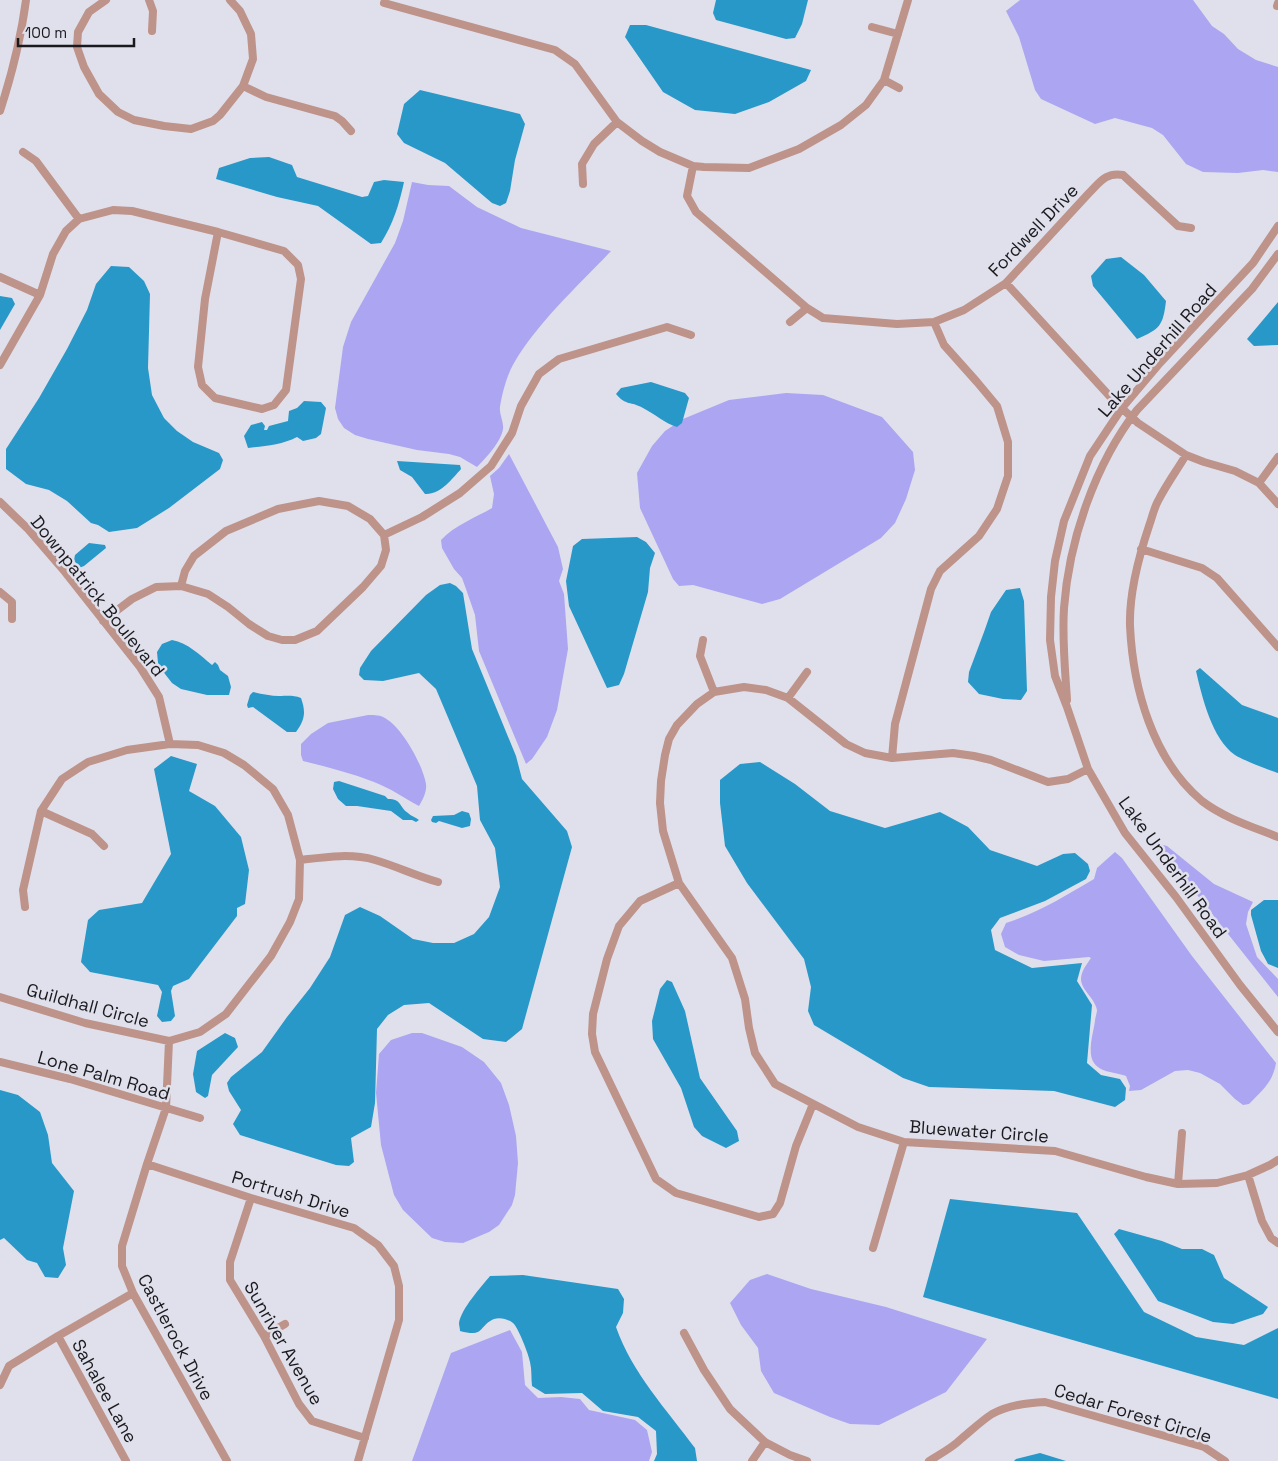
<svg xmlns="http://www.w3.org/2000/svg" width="1278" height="1461" font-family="'Space Grotesk',sans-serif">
<rect width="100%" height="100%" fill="#e0e0ec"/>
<path fill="#aca5f1" d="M 1020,0 L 1193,0 L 1212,26 L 1224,34 L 1238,49 L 1256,60 L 1278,67 L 1278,172 L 1263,170 L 1238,173 L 1203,172 L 1186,164 L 1163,135 L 1152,128 L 1115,118 L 1095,124 L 1041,99 L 1035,90 L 1019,37 L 1006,11 Z
M 412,182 L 428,185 L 449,186 L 477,207 L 521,228 L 611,251 C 578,286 538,322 514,363 C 507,375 502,393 500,407 C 499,414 504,422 503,429 C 501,442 486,458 477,467 L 460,457 L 449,454 L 417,450 L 368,439 L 355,435 L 344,428 L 338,419 L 335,408 L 343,347 L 351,322 L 395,243 L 403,221 Z
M 786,393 L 823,395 L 882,417 L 913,452 L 915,470 L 906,499 L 895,523 L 881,538 L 780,599 L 762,604 L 693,585 L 679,586 L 673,579 L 640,508 L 637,473 L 652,446 L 665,431 L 683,419 L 729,400 Z
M 509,454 L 558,547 L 563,569 L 559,581 L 564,594 L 568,649 L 557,710 L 547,737 L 532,759 L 526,764 L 479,651 L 475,615 L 466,589 L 462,578 L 454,569 L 442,548 L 441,540 C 455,525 475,518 492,508 L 494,494 L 490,476 L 499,468 Z
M 368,715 C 372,715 379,715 383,717 C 401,725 423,765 426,784 C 427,792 423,799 419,806 C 404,798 390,788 374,782 C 351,773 327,767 303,761 L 301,755 L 301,744 L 311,734 L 328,723 Z
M 1156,843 L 1167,846 L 1214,884 L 1253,902 L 1248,912 L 1246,924 L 1257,957 L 1278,979 L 1278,997 Z
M 1115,852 L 1122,858 L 1192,956 L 1276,1063 C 1273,1082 1262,1091 1249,1104 L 1243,1105 L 1235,1099 L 1220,1084 L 1200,1073 L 1188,1070 L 1175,1071 L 1141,1090 L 1129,1091 L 1130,1086 L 1126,1076 C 1116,1072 1101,1073 1094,1063 C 1087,1053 1093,1034 1095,1021 C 1095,1018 1097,1013 1097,1010 C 1095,998 1081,990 1081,979 C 1081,971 1087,964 1091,958 L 1089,957 L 1044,961 L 1019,955 L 1005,947 L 1001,934 L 1006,923 C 1038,913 1065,896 1094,879 L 1097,868 Z
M 412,1033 L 422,1033 L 462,1047 L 484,1062 L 501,1083 L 509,1105 L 516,1136 L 518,1163 L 515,1195 L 512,1205 L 499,1225 L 489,1232 L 463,1243 L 445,1242 L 432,1238 L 403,1210 L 394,1195 L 381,1145 L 376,1093 L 379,1054 L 391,1040 Z
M 767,1274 L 811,1289 L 886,1307 L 987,1339 L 946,1392 L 879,1425 L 850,1424 L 830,1417 L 774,1393 L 761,1371 L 758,1348 L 741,1325 L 730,1303 L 750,1280 Z
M 510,1330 L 522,1352 L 525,1385 L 538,1398 L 561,1397 L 580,1399 L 589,1410 L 635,1420 L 647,1430 L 652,1452 L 649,1461 L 412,1461 L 451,1353 Z"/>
<path fill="#2898c9" d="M 716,0 L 808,0 L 802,24 L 795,38 L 786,39 L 716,20 L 713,13 Z
M 630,25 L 646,25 L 811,70 L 806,81 L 769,102 L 735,114 L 695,110 L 663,92 L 625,37 Z
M 420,90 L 520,114 L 525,124 L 515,160 L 510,191 L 506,203 L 500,206 L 492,203 L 445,163 L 404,143 L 397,134 L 404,104 Z
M 269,157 L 292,165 L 297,177 L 362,197 L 368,196 L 374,182 L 384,180 L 404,182 C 399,205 393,224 381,243 L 371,244 L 318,206 L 277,197 L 216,179 L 219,168 L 250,158 Z
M 1121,257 L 1144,275 L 1166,301 C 1163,326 1160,329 1137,339 L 1093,286 L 1091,276 L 1106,259 Z
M 111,266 L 129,267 L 144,281 L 150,294 L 148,368 L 152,395 L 164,418 L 177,431 L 193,442 L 219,453 L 223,460 L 220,469 L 169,508 L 137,528 L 109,532 L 98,525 L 91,523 L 67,501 L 49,490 L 26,484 L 6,469 L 6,449 L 39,398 L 67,349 L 87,310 L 96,284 Z
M 0,296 L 12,298 L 15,304 L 0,330 Z
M 1278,302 L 1278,345 L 1254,346 L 1247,339 Z
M 651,382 L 685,393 L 689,398 L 682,423 L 677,427 C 664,423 655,414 643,408 C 631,401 626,406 616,394 L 621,388 Z
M 304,401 L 321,402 L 326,408 L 321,434 L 316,438 L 303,441 L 297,437 C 282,445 264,446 248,448 L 244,436 L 251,425 L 262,422 L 265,426 L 264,430 L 267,430 L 269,426 L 288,421 L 289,411 L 297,408 Z
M 397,461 L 460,465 L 461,469 C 452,479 440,495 425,494 L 412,477 L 400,470 Z
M 637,537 L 646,542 L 655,553 L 650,568 L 648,592 L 624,674 L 619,685 L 607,688 L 569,606 L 566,581 L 573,546 L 582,539 Z
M 89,543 L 105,545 L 106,548 L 84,566 L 79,568 L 74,560 L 75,555 Z
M 450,583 L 456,586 L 463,593 L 472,649 L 516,756 L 522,779 L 567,831 L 572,847 L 522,1029 L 506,1042 L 483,1039 L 429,1003 L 404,1005 L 388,1015 L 377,1029 L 375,1103 L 371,1127 L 351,1138 L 354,1162 L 349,1166 L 336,1165 L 240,1135 L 233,1124 L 241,1110 L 229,1091 L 227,1083 L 231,1077 L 262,1052 L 287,1017 L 310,988 L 330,957 L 345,915 L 360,907 L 380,916 L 413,939 L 433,943 L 454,943 L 474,934 L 489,917 L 500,887 L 495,848 L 480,820 L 477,786 L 436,689 L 419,673 L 383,681 L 364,680 L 359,675 L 360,668 L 371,651 L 426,595 L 440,585 Z
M 1020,588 L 1024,601 L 1027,691 L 1021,700 L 1003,699 L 979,694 L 968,682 L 969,672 L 984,632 L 991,612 L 1006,590 Z
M 172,640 C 188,643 200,655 212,665 L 215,662 L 218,665 L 220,670 L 228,676 L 231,687 L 229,695 L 207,695 L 181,689 L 172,683 L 165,674 L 158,663 L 157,652 L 162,644 Z
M 1200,668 L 1242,705 L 1278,718 L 1278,773 C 1268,770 1243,760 1235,755 C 1212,739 1202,697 1196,671 Z
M 253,692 C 262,694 271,696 279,696 C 288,696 293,695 301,698 C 306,712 305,720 296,732 L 287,732 L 253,707 L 248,708 L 247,705 L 250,695 Z
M 171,756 L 197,764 L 189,791 L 215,806 L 241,837 L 249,870 L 245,904 L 237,908 L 237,916 L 189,979 L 173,986 L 171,991 L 175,1016 L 171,1021 L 162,1022 L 157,1016 L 162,992 L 158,985 L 90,972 L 81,962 L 88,920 L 99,910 L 142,903 L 171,854 L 154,769 Z
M 760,762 L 795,784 L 830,811 L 885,828 L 940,812 L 968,827 L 990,850 L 1037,866 L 1063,854 L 1075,853 L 1088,864 L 1090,871 L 1086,879 L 1045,901 L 1000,918 L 991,930 L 995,950 L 1032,968 L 1082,963 L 1077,981 L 1092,1005 L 1087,1063 L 1101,1075 L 1120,1079 L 1126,1088 L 1125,1100 L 1115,1107 L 1054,1091 L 929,1087 L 903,1078 L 814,1025 L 808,1011 L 811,987 L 804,959 L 747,883 L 725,846 L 720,803 L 720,780 L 740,764 Z
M 339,781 L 385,796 L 388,799 C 402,799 399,807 408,813 C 411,816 415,817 419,820 L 416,822 L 412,820 L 403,820 L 391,811 L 357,806 L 346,806 L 338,799 L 333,789 L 334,782 Z
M 462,811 L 469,813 L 471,819 L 470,826 L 462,828 L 439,821 L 436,823 L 432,822 L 431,820 L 433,816 L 454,815 Z
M 1264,900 L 1278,900 L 1278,968 L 1268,964 L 1261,951 L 1251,915 L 1251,910 Z
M 667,980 L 672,982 L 685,1011 L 700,1078 L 737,1131 L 739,1141 L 726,1148 L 702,1136 L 694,1127 L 681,1088 L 653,1039 L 652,1021 L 660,989 Z
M 225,1033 L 235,1038 L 238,1047 L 212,1075 L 208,1096 L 205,1098 L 196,1092 L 193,1074 L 197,1051 Z
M 0,1090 L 18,1095 L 40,1112 L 48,1135 L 52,1163 L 74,1191 L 63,1248 L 66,1265 L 58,1278 L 45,1277 L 37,1263 L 27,1260 L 4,1238 L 0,1240 Z
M 950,1199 L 1077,1213 L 1144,1312 L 1196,1337 L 1244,1345 L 1278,1328 L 1278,1399 L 923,1297 Z
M 1119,1229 L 1162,1241 L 1182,1249 L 1202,1249 L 1214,1255 L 1224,1278 L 1268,1307 L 1263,1314 L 1233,1324 L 1213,1322 L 1158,1301 L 1114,1234 Z
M 523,1275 L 618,1289 L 624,1299 L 623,1313 L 616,1327 C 632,1373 667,1410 695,1448 L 697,1461 L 654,1461 L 657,1454 L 656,1431 L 638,1417 L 603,1411 L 582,1393 L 545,1394 L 532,1386 C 531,1378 532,1370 530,1362 C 529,1355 518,1327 513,1323 C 508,1319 500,1317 494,1319 C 478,1326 485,1338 460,1331 C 460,1328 459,1326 459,1323 C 461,1309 481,1287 490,1276 Z
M 1040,1453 L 1066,1461 L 1014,1461 L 1016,1459 Z"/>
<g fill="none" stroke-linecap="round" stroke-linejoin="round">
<path stroke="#be9389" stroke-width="8" d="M 106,0 L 89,12 L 78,32 L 77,47 L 84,67 L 99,94 L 118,112 L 134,120 L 164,126 L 191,129 L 213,121 L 220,115 L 243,86 L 253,59 L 251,34 L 240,11 L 230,0
M 149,0 L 153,11 L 152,31
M 384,3 L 555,50 L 575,64 L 617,122 L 642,141 L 660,152 L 693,166 L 704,167 L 749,168 L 799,149 L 841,125 L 866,105 L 884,80 L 908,0
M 1277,6 L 1278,3
M 872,27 L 898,34
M 884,80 L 899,88
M 243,86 L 266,97 L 335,116 L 342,121 L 351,131
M 0,111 C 12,74 21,38 26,0
M 23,152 L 36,161 L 79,219
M 693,166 L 687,196 L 696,212 L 807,308 L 823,318 L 897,324 L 934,322 L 964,310 L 1006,283 L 1089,193 C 1100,182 1106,172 1123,175 L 1178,226 L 1191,228
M 583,184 L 582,164 L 594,144 L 617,122
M 1278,226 L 1253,263 L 1160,363 L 1122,408 L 1090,456 L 1064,521 L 1055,561 L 1051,597 L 1050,640 L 1055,676 L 1067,707 L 1088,769 L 1125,833 L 1176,897 L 1240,985 L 1278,1032
M 0,277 L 40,295
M 1006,283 L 1115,402 L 1138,423 L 1186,455 L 1204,462 L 1235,471 L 1259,483 L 1278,504
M 790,322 L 807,308
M 0,365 L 40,295 L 53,254 L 66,231 L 79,219 L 113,210 L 132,211 L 218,232 L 284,251 L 298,265 L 301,279 L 286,390 L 274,405 L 262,409 L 215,398 L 202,385 L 198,367 L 205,299 L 218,232
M 1186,455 C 1177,470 1166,485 1158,501 C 1154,508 1152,518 1149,526 C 1139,556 1129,594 1130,626 C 1133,689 1153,760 1202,801 C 1224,818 1253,827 1278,837
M 1259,483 L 1278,457
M 0,502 L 27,528 L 65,572 L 140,667 L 159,697 L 170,744
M 384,535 L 422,517 L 460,493 L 491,466 L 512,433 L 521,406 L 539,374 L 559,359 L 667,327 L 691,335
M 1141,549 L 1202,568 L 1217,578 L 1278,647
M 0,592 L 12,602 L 12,619
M 103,621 L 132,599 L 156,587 L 181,586 L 208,594 L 228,607 L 249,624 L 268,636 L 282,640 L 295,640 L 317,631 L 363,587 L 381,566 L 386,550 L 384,535 L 370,519 L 348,506 L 319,501 L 278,509 L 226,531 L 194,556 L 185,571 L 181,586
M 703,640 L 700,656 L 714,692
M 788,698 L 807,672
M 1067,700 C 1065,669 1062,638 1064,608 C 1069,540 1095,464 1137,410 L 1252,289 L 1278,254
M 892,758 L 895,724 L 931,589 L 940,571 L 979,536 L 997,509 L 1008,476 L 1008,442 L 997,406 L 977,382 L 944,345 L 934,322
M 1088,769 L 1068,779 L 1048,782 L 991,760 L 974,756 L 953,753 L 892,758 L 865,753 L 846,744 L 788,698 L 766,690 L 744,687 L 714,692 L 697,704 L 677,725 L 669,739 L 665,755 L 661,781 L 660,803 L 663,831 L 679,883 L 732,958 L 745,999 L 749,1028 L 755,1053 L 775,1084 L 858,1127 L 904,1142 L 1055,1151 L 1146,1177 L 1178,1184 L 1217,1183 L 1248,1175 L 1270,1165 L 1278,1160
M 41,811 L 92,834 L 104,846
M 300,860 C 325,857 351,853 375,860 C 396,866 416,876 438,882
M 679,883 L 640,901 L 619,926 L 607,959 L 593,1014 L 592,1034 L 595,1052 L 656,1179 L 676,1193 L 759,1217 L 773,1214 L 780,1203 L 796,1146 L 813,1104
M 0,997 L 85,1023 L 169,1041 L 200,1032 L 226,1014 L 271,956 L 290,922 L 299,899 L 300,860 L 288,815 L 273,789 L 244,765 L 224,753 L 198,745 L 170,744 L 127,750 L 88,762 L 62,779 L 41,811 L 23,890 L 25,907
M 169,1041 L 166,1108 L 147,1164 L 122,1246 L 122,1266 L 133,1293 L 227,1461
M 0,1062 L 70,1079 L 200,1118
M 147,1164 L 251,1198 L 354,1228 L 378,1245 L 394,1266 L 399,1286 L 399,1320 L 358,1461
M 1248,1175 L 1262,1221 L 1271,1238 L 1278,1243
M 1178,1184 L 1182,1133
M 251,1198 L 230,1262 L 230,1280 L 264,1336 L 299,1404 L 312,1421 L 365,1438
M 873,1248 L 904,1142
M 684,1333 L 704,1370 L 730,1409 L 765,1442 L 790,1455 L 807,1461
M 58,1336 L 126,1461
M 264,1336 L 285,1324
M 0,1385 L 9,1366 L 58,1336 L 133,1293
M 752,1461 L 765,1442
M 929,1461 C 940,1454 952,1448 961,1439 C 971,1431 981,1421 992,1414 C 1009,1405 1027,1403 1045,1402 L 1204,1447 L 1225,1461"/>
</g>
<g text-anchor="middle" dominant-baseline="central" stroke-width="5" stroke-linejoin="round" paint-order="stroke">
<g font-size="18" fill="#1a1a1e" stroke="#e0e0ec">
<text transform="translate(1033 230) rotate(-46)">Fordwell Drive</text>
<text transform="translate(1157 350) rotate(-49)">Lake Underhill Road</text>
<text transform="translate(98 596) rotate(51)">Downpatrick Boulevard</text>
<text transform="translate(1173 867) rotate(54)">Lake Underhill Road</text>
<text transform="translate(88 1005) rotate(15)">Guildhall Circle</text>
<text transform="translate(104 1075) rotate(16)">Lone Palm Road</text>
<text transform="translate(979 1131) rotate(4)">Bluewater Circle</text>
<text transform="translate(291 1194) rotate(17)">Portrush Drive</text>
<text transform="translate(176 1337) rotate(62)">Castlerock Drive</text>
<text transform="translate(284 1343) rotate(60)">Sunriver Avenue</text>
<text transform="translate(105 1391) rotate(61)">Sahalee Lane</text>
<text transform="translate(1133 1413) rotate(17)">Cedar Forest Circle</text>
</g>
</g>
<path d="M18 38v8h116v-8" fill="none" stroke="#1a1a1e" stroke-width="2.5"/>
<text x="25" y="38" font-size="15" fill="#1a1a1e" stroke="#e0e0ec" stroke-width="4" paint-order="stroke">100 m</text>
</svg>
